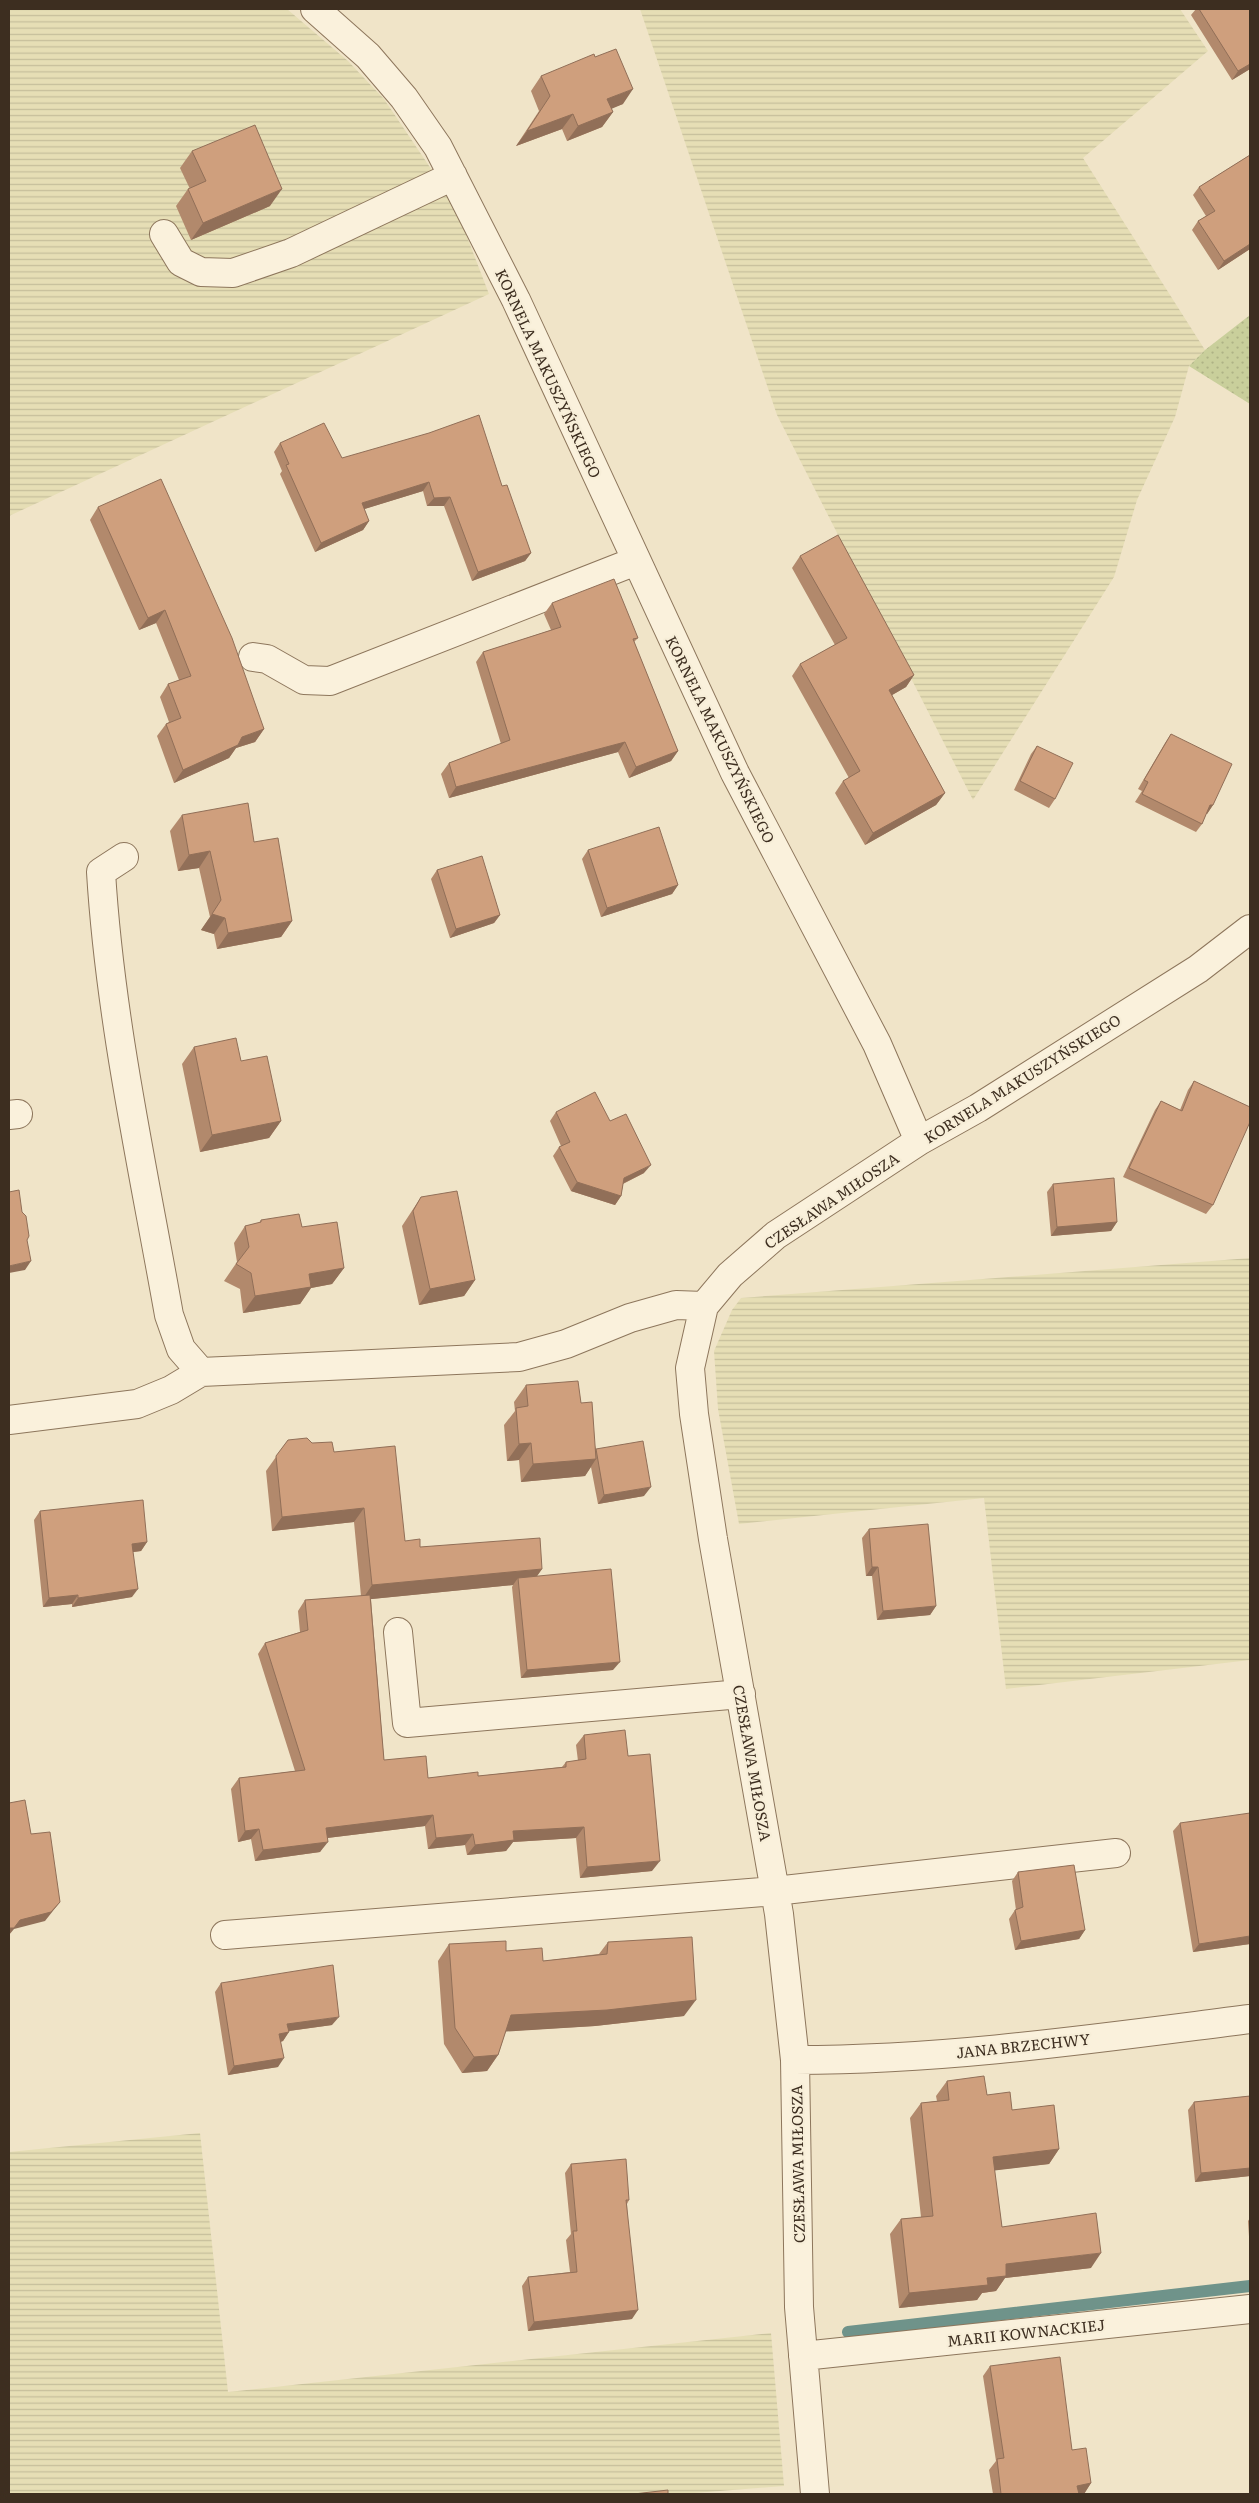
<svg xmlns="http://www.w3.org/2000/svg" width="1259" height="2503" font-family="Literata,serif">
<defs>
<pattern id="farmland-rules" width="6" height="5" patternUnits="userSpaceOnUse" patternTransform="scale(1.25)"><rect width="6" height="5" fill="#e6deb5"/><path d="M0 2.5h6" fill="none" stroke="#c6bf9b"/></pattern>
<pattern id="grass-dots" width="8" height="8" patternUnits="userSpaceOnUse" patternTransform="scale(1.25)"><rect width="8" height="8" fill="#c9cf9b"/><path d="M2 2h.1M6 6h.1" fill="none" stroke="#aeb285" stroke-width="1.8" stroke-linecap="round"/></pattern>
</defs>
<rect width="100%" height="100%" fill="#f0e4c8"/>
<path fill="url(#farmland-rules)" d="M 9,9 L 287,9 L 348,61 L 384,99 L 454,203 L 489,294 L 9,516 Z
M 640,9 L 1180,9 L 1208,51 L 1083,158 L 1205,350 L 1189,366 L 1175,417 L 1137,500 L 1114,577 L 973,800 L 777,415 Z
M 1250,1258 L 1250,1660 L 1006,1689 L 984,1498 L 739,1524 L 718,1409 L 714,1351 L 732,1310 L 741,1298 Z
M 200,2133 L 228,2392 L 771,2333 L 784,2486 L 682,2494 L 9,2494 L 9,2152 Z"/>
<path fill="url(#grass-dots)" d="M 1250,315 L 1250,404 L 1189,366 L 1205,350 Z"/>
<g fill="none" stroke-linecap="round" stroke-linejoin="round">
<path stroke="#6f938a" stroke-width="12" d="M 848,2332 L 1250,2286"/>
<defs>
<path id="minor" d="M 315,9 L 368,56 L 404,98 L 438,147 L 516,300 L 735,773 L 877,1044 L 919,1141
M 164,234 L 181,262 L 201,272 L 233,273 L 291,253 L 453,176
M 253,657 L 267,659 L 304,680 L 330,681 L 636,561
M 124,857 L 101,872 C 110,1020 143,1168 169,1315 L 181,1349 L 201,1372
M 9,1115 L 18,1114
M 9,1420 L 137,1404 L 171,1390 L 201,1372 L 519,1357 L 566,1344 L 630,1318 L 676,1305 L 704,1306
M 398,1632 L 407,1723 L 741,1694
M 225,1935 L 775,1891 L 1116,1853
M 795,2060 C 948,2060 1099,2038 1250,2019
M 803,2356 L 1250,2309
M 815,2494 L 799,2307 L 795,2060 L 779,1914 L 713,1539 L 694,1414 L 690,1368 L 704,1306 L 730,1275 L 776,1235 L 919,1141 L 978,1108 L 1198,969 L 1250,929"/>
</defs>
<use href="#minor" stroke="#8d765c" stroke-width="30"/>
<use href="#minor" stroke="#faf1dc" stroke-width="28"/>
</g>
<path fill="#b2896c" d="M 1196,9 L 1250,9 L 1250,69 L 1232,80 L 1191,15 Z
M 595,57 L 623,104 L 611,108 L 613,112 L 602,127 L 567,141 L 562,129 L 516,146 L 539,111 L 531,91 L 541,76 Z
M 192,151 L 270,206 L 191,240 L 176,206 L 188,189 L 190,189 L 180,168 Z
M 1250,155 L 1250,249 L 1218,270 L 1192,230 L 1198,221 L 1206,216 L 1193,195 L 1199,187 Z
M 280,443 L 342,458 L 502,486 L 531,553 L 525,561 L 472,581 L 444,506 L 427,506 L 423,491 L 364,509 L 369,521 L 363,530 L 315,552 L 280,474 L 282,471 L 274,452 Z
M 98,507 L 264,729 L 255,742 L 236,748 L 229,758 L 174,783 L 157,736 L 166,724 L 169,722 L 160,697 L 168,684 L 179,680 L 156,623 L 139,630 L 90,520 Z
M 800,556 L 914,675 L 906,687 L 892,695 L 945,793 L 936,805 L 865,845 L 835,793 L 843,781 L 849,778 L 792,676 L 800,664 L 835,645 L 792,568 Z
M 552,603 L 638,638 L 634,642 L 678,751 L 671,761 L 629,778 L 618,752 L 449,798 L 441,774 L 449,763 L 501,744 L 476,662 L 483,652 L 551,630 L 544,614 Z
M 1171,734 L 1213,805 L 1207,814 L 1206,814 L 1202,824 L 1196,832 L 1135,802 L 1142,791 L 1138,789 L 1165,743 Z
M 1037,746 L 1055,799 L 1049,808 L 1014,790 L 1031,754 Z
M 182,815 L 254,842 L 292,921 L 281,937 L 217,949 L 214,934 L 201,930 L 210,917 L 199,868 L 178,871 L 170,831 Z
M 588,850 L 678,885 L 672,894 L 601,917 L 582,859 Z
M 437,870 L 500,915 L 494,923 L 450,938 L 431,879 Z
M 194,1047 L 241,1061 L 281,1121 L 269,1138 L 200,1152 L 182,1064 Z
M 1194,1081 L 1213,1205 L 1206,1214 L 1123,1177 L 1155,1110 L 1161,1101 L 1180,1110 L 1188,1090 Z
M 556,1112 L 610,1121 L 644,1173 L 623,1184 L 621,1196 L 615,1205 L 571,1191 L 553,1156 L 559,1147 L 561,1146 L 550,1121 Z
M 1053,1184 L 1117,1222 L 1111,1231 L 1051,1236 L 1047,1192 Z
M 421,1197 L 475,1280 L 464,1296 L 419,1305 L 402,1226 Z
M 261,1220 L 302,1227 L 344,1268 L 332,1284 L 311,1288 L 300,1304 L 243,1313 L 240,1289 L 224,1281 L 237,1262 L 234,1243 L 245,1226 L 259,1223 Z
M 526,1385 L 581,1403 L 596,1449 L 644,1496 L 598,1504 L 591,1467 L 585,1476 L 521,1482 L 519,1460 L 507,1461 L 504,1425 L 515,1411 L 514,1402 Z
M 288,1440 L 312,1443 L 334,1452 L 405,1541 L 420,1547 L 542,1569 L 537,1576 L 613,1670 L 521,1678 L 512,1587 L 513,1585 L 371,1599 L 384,1760 L 428,1778 L 478,1776 L 562,1767 L 566,1762 L 578,1761 L 576,1745 L 584,1735 L 628,1756 L 652,1871 L 580,1878 L 576,1838 L 513,1842 L 506,1851 L 467,1855 L 465,1845 L 428,1849 L 425,1826 L 327,1838 L 320,1852 L 255,1861 L 251,1839 L 238,1842 L 231,1789 L 239,1778 L 295,1771 L 258,1654 L 265,1643 L 300,1632 L 298,1611 L 305,1600 L 361,1596 L 354,1522 L 272,1531 L 266,1471 Z
M 40,1511 L 147,1542 L 141,1551 L 133,1552 L 132,1597 L 72,1607 L 72,1604 L 43,1607 L 34,1520 Z
M 869,1529 L 936,1606 L 930,1615 L 877,1620 L 872,1576 L 866,1576 L 862,1538 Z
M 1180,1823 L 1250,1944 L 1193,1952 L 1173,1831 Z
M 1018,1872 L 1085,1930 L 1079,1939 L 1015,1950 L 1009,1919 L 1015,1910 L 1016,1910 L 1012,1881 Z
M 608,1942 L 684,2016 L 595,2026 L 506,2031 L 498,2055 L 487,2071 L 462,2073 L 444,2044 L 438,1961 L 449,1944 L 506,1951 L 543,1961 L 599,1954 Z
M 221,1983 L 332,2025 L 289,2031 L 283,2041 L 281,2042 L 278,2067 L 228,2075 L 215,1992 Z
M 947,2081 L 987,2095 L 1012,2110 L 1059,2149 L 1049,2164 L 994,2170 L 1002,2227 L 1091,2268 L 1005,2278 L 996,2291 L 982,2293 L 977,2300 L 899,2308 L 890,2234 L 901,2219 L 921,2217 L 910,2118 L 921,2103 L 937,2101 L 936,2096 Z
M 1250,2096 L 1250,2176 L 1195,2182 L 1188,2110 L 1194,2102 Z
M 571,2164 L 629,2200 L 627,2204 L 632,2319 L 528,2331 L 522,2286 L 528,2277 L 570,2272 L 566,2240 L 571,2234 L 565,2173 Z
M 1250,2218 L 1250,2252 L 1248,2221 Z
M 990,2366 L 1072,2450 L 1091,2483 L 1084,2494 L 993,2494 L 989,2470 L 996,2461 L 983,2376 Z"/>
<path fill="#916f58" d="M 1250,64 L 1250,69 L 1232,80 L 1238,71 Z
M 633,89 L 623,104 L 597,115 L 607,99 Z
M 613,112 L 602,127 L 567,141 L 578,126 Z
M 573,114 L 562,129 L 516,146 L 527,131 Z
M 282,189 L 270,206 L 191,240 L 203,223 Z
M 1250,244 L 1250,249 L 1218,270 L 1224,261 Z
M 429,482 L 423,491 L 355,512 L 362,503 Z
M 450,497 L 444,506 L 427,506 L 434,498 Z
M 369,521 L 363,530 L 315,552 L 321,543 Z
M 531,553 L 525,561 L 472,581 L 478,572 Z
M 165,610 L 156,623 L 139,630 L 148,618 Z
M 914,675 L 906,687 L 880,702 L 889,690 Z
M 264,729 L 255,742 L 236,748 L 229,758 L 174,783 L 183,770 L 242,737 Z
M 625,742 L 618,752 L 449,798 L 456,787 Z
M 678,751 L 671,761 L 629,778 L 636,767 Z
M 945,793 L 936,805 L 865,845 L 873,833 Z
M 1210,805 L 1213,805 L 1207,814 L 1204,814 Z
M 210,851 L 199,868 L 178,871 L 189,855 Z
M 678,885 L 672,894 L 601,917 L 607,908 Z
M 212,914 L 225,918 L 214,934 L 201,930 Z
M 500,915 L 494,923 L 450,938 L 456,929 Z
M 292,921 L 281,937 L 217,949 L 228,933 Z
M 281,1121 L 269,1138 L 200,1152 L 212,1135 Z
M 651,1165 L 644,1173 L 618,1186 L 624,1178 Z
M 577,1182 L 621,1196 L 615,1205 L 571,1191 Z
M 1117,1222 L 1111,1231 L 1051,1236 L 1057,1227 Z
M 31,1261 L 25,1270 L 9,1273 L 9,1266 Z
M 344,1268 L 332,1284 L 311,1288 L 300,1304 L 243,1313 L 255,1296 L 309,1274 Z
M 475,1280 L 464,1296 L 419,1305 L 430,1289 Z
M 531,1443 L 519,1460 L 507,1461 L 519,1444 Z
M 596,1459 L 585,1476 L 521,1482 L 533,1464 Z
M 651,1487 L 644,1496 L 598,1504 L 604,1495 Z
M 364,1508 L 354,1522 L 272,1531 L 282,1517 Z
M 147,1542 L 141,1551 L 126,1553 L 132,1544 Z
M 872,1567 L 878,1567 L 872,1576 L 866,1576 Z
M 542,1569 L 532,1583 L 518,1578 L 513,1585 L 362,1600 L 372,1585 Z
M 138,1589 L 132,1597 L 72,1607 L 78,1598 Z
M 78,1595 L 72,1604 L 43,1607 L 49,1598 Z
M 936,1606 L 930,1615 L 877,1620 L 883,1611 Z
M 620,1662 L 613,1670 L 521,1678 L 527,1670 Z
M 433,1815 L 425,1826 L 319,1839 L 326,1828 Z
M 584,1827 L 576,1838 L 513,1842 L 506,1851 L 467,1855 L 475,1845 L 513,1831 Z
M 259,1829 L 251,1839 L 238,1842 L 245,1831 Z
M 473,1834 L 465,1845 L 428,1849 L 436,1838 Z
M 328,1842 L 320,1852 L 255,1861 L 263,1850 Z
M 660,1861 L 652,1871 L 580,1878 L 587,1867 Z
M 60,1902 L 45,1921 L 14,1929 L 9,1935 L 9,1928 L 20,1920 Z
M 1085,1930 L 1079,1939 L 1015,1950 L 1021,1941 Z
M 1250,1936 L 1250,1944 L 1193,1952 L 1199,1944 Z
M 696,2000 L 684,2016 L 595,2026 L 500,2032 L 511,2015 Z
M 339,2017 L 332,2025 L 281,2032 L 287,2024 Z
M 289,2032 L 283,2041 L 273,2043 L 279,2034 Z
M 498,2055 L 487,2071 L 462,2073 L 474,2057 Z
M 284,2058 L 278,2067 L 228,2075 L 234,2066 Z
M 1059,2149 L 1049,2164 L 982,2172 L 993,2157 Z
M 1250,2168 L 1250,2176 L 1195,2182 L 1201,2173 Z
M 1101,2253 L 1091,2268 L 1005,2278 L 996,2291 L 982,2293 L 977,2300 L 899,2308 L 909,2293 L 987,2278 L 1006,2264 Z
M 638,2310 L 632,2319 L 528,2331 L 534,2322 Z
M 1091,2483 L 1084,2494 L 1071,2494 L 1077,2486 Z"/>
<path fill="#cf9f7d" stroke="#916f58" d="M 1199,9 L 1250,9 L 1250,64 L 1238,71 Z
M 616,49 L 633,89 L 607,99 L 613,112 L 578,126 L 573,114 L 527,131 L 550,96 L 541,76 L 594,54 L 595,57 Z
M 255,125 L 282,189 L 203,223 L 188,189 L 206,181 L 192,151 Z
M 1250,155 L 1250,244 L 1224,261 L 1198,221 L 1215,211 L 1199,187 Z
M 479,415 L 502,486 L 507,485 L 531,553 L 478,572 L 450,497 L 434,498 L 429,482 L 362,503 L 369,521 L 321,543 L 286,465 L 289,464 L 280,443 L 324,423 L 342,458 L 429,433 Z
M 161,479 L 232,638 L 264,729 L 242,737 L 238,745 L 183,770 L 166,724 L 181,718 L 168,684 L 191,676 L 165,610 L 148,618 L 98,507 Z
M 838,535 L 914,675 L 889,690 L 945,793 L 873,833 L 843,781 L 860,771 L 800,664 L 847,638 L 800,556 Z
M 614,579 L 638,638 L 633,639 L 678,751 L 636,767 L 625,742 L 456,787 L 449,763 L 510,740 L 483,652 L 561,627 L 552,603 Z
M 1171,734 L 1232,764 L 1213,805 L 1210,805 L 1202,824 L 1142,794 L 1148,782 L 1144,780 Z
M 1037,746 L 1073,763 L 1055,799 L 1020,781 Z
M 248,803 L 254,842 L 278,838 L 292,921 L 228,933 L 225,918 L 212,914 L 221,900 L 210,851 L 189,855 L 182,815 Z
M 659,827 L 678,885 L 607,908 L 588,850 Z
M 482,856 L 500,915 L 456,929 L 437,870 Z
M 236,1038 L 241,1061 L 267,1056 L 281,1121 L 212,1135 L 194,1047 Z
M 1194,1081 L 1250,1107 L 1250,1122 L 1213,1205 L 1129,1168 L 1161,1101 L 1182,1111 Z
M 595,1092 L 610,1121 L 626,1114 L 651,1165 L 624,1178 L 621,1196 L 577,1182 L 559,1147 L 570,1142 L 556,1112 Z
M 1114,1178 L 1117,1222 L 1057,1227 L 1053,1184 Z
M 19,1190 L 22,1212 L 26,1216 L 29,1236 L 27,1240 L 31,1261 L 9,1266 L 9,1192 Z
M 457,1191 L 475,1280 L 430,1289 L 413,1211 L 421,1197 Z
M 299,1214 L 302,1227 L 337,1222 L 344,1268 L 309,1274 L 311,1287 L 255,1296 L 251,1273 L 236,1264 L 249,1247 L 245,1226 L 261,1222 L 261,1220 Z
M 578,1381 L 581,1403 L 592,1402 L 596,1459 L 533,1464 L 531,1443 L 519,1444 L 516,1408 L 528,1406 L 526,1385 Z
M 307,1438 L 312,1443 L 332,1442 L 334,1452 L 395,1446 L 405,1541 L 420,1539 L 420,1547 L 540,1538 L 542,1569 L 372,1585 L 364,1508 L 282,1517 L 276,1456 L 288,1440 Z
M 643,1441 L 651,1487 L 604,1495 L 596,1449 Z
M 143,1500 L 147,1542 L 132,1544 L 138,1589 L 78,1598 L 78,1595 L 49,1598 L 40,1511 Z
M 928,1524 L 936,1606 L 883,1611 L 878,1567 L 872,1567 L 869,1529 Z
M 611,1569 L 620,1662 L 527,1670 L 518,1578 Z
M 370,1595 L 384,1760 L 426,1756 L 428,1778 L 478,1772 L 478,1776 L 566,1767 L 566,1762 L 586,1759 L 584,1735 L 625,1730 L 628,1756 L 650,1754 L 660,1861 L 587,1867 L 584,1827 L 513,1831 L 514,1840 L 475,1845 L 473,1834 L 436,1838 L 433,1815 L 326,1828 L 328,1842 L 263,1850 L 259,1829 L 245,1831 L 239,1778 L 305,1770 L 265,1643 L 308,1630 L 305,1600 Z
M 25,1800 L 31,1834 L 50,1832 L 60,1902 L 51,1912 L 20,1920 L 14,1928 L 9,1928 L 9,1803 Z
M 1250,1813 L 1250,1936 L 1199,1944 L 1180,1823 Z
M 1074,1865 L 1085,1930 L 1021,1941 L 1015,1910 L 1023,1907 L 1018,1872 Z
M 692,1937 L 696,2000 L 607,2010 L 511,2015 L 498,2055 L 474,2057 L 455,2028 L 449,1944 L 506,1941 L 506,1951 L 542,1948 L 543,1961 L 607,1954 L 608,1942 Z
M 333,1965 L 339,2017 L 287,2024 L 289,2032 L 279,2034 L 284,2058 L 234,2066 L 221,1983 Z
M 984,2076 L 987,2095 L 1010,2092 L 1012,2110 L 1054,2105 L 1059,2149 L 993,2157 L 1002,2227 L 1096,2213 L 1101,2253 L 1006,2264 L 1006,2276 L 987,2278 L 988,2285 L 909,2293 L 901,2219 L 933,2216 L 921,2103 L 949,2100 L 947,2081 Z
M 1250,2096 L 1250,2168 L 1201,2173 L 1194,2102 Z
M 626,2159 L 629,2200 L 626,2200 L 638,2310 L 534,2322 L 528,2277 L 577,2272 L 573,2231 L 577,2231 L 571,2164 Z
M 1060,2357 L 1072,2450 L 1086,2448 L 1091,2483 L 1077,2486 L 1079,2494 L 1001,2494 L 997,2459 L 1004,2458 L 990,2366 Z
M 668,2490 L 668,2494 L 634,2494 Z"/>
<g text-anchor="middle" dominant-baseline="central" stroke-width="4.5" stroke-linejoin="round" paint-order="stroke">
<g font-size="15" fill="#3d2e20" stroke="#f7eed8">
<text transform="translate(549 373) rotate(65)">KORNELA MAKUSZYŃSKIEGO</text>
<text transform="translate(721 739) rotate(64)">KORNELA MAKUSZYŃSKIEGO</text>
<text transform="translate(1022 1078) rotate(-32)">KORNELA MAKUSZYŃSKIEGO</text>
<text transform="translate(831 1200) rotate(-34)">CZESŁAWA MIŁOSZA</text>
<text transform="translate(753 1763) rotate(80)">CZESŁAWA MIŁOSZA</text>
<text transform="translate(1023 2045) rotate(-6)">JANA BRZECHWY</text>
<text transform="translate(797 2164) rotate(-91)">CZESŁAWA MIŁOSZA</text>
<text transform="translate(1026 2332) rotate(-6)">MARII KOWNACKIEJ</text>
</g>
</g>
<rect width="1259" height="2503" fill="none" stroke="#3d2e20" stroke-width="20"/>
</svg>
